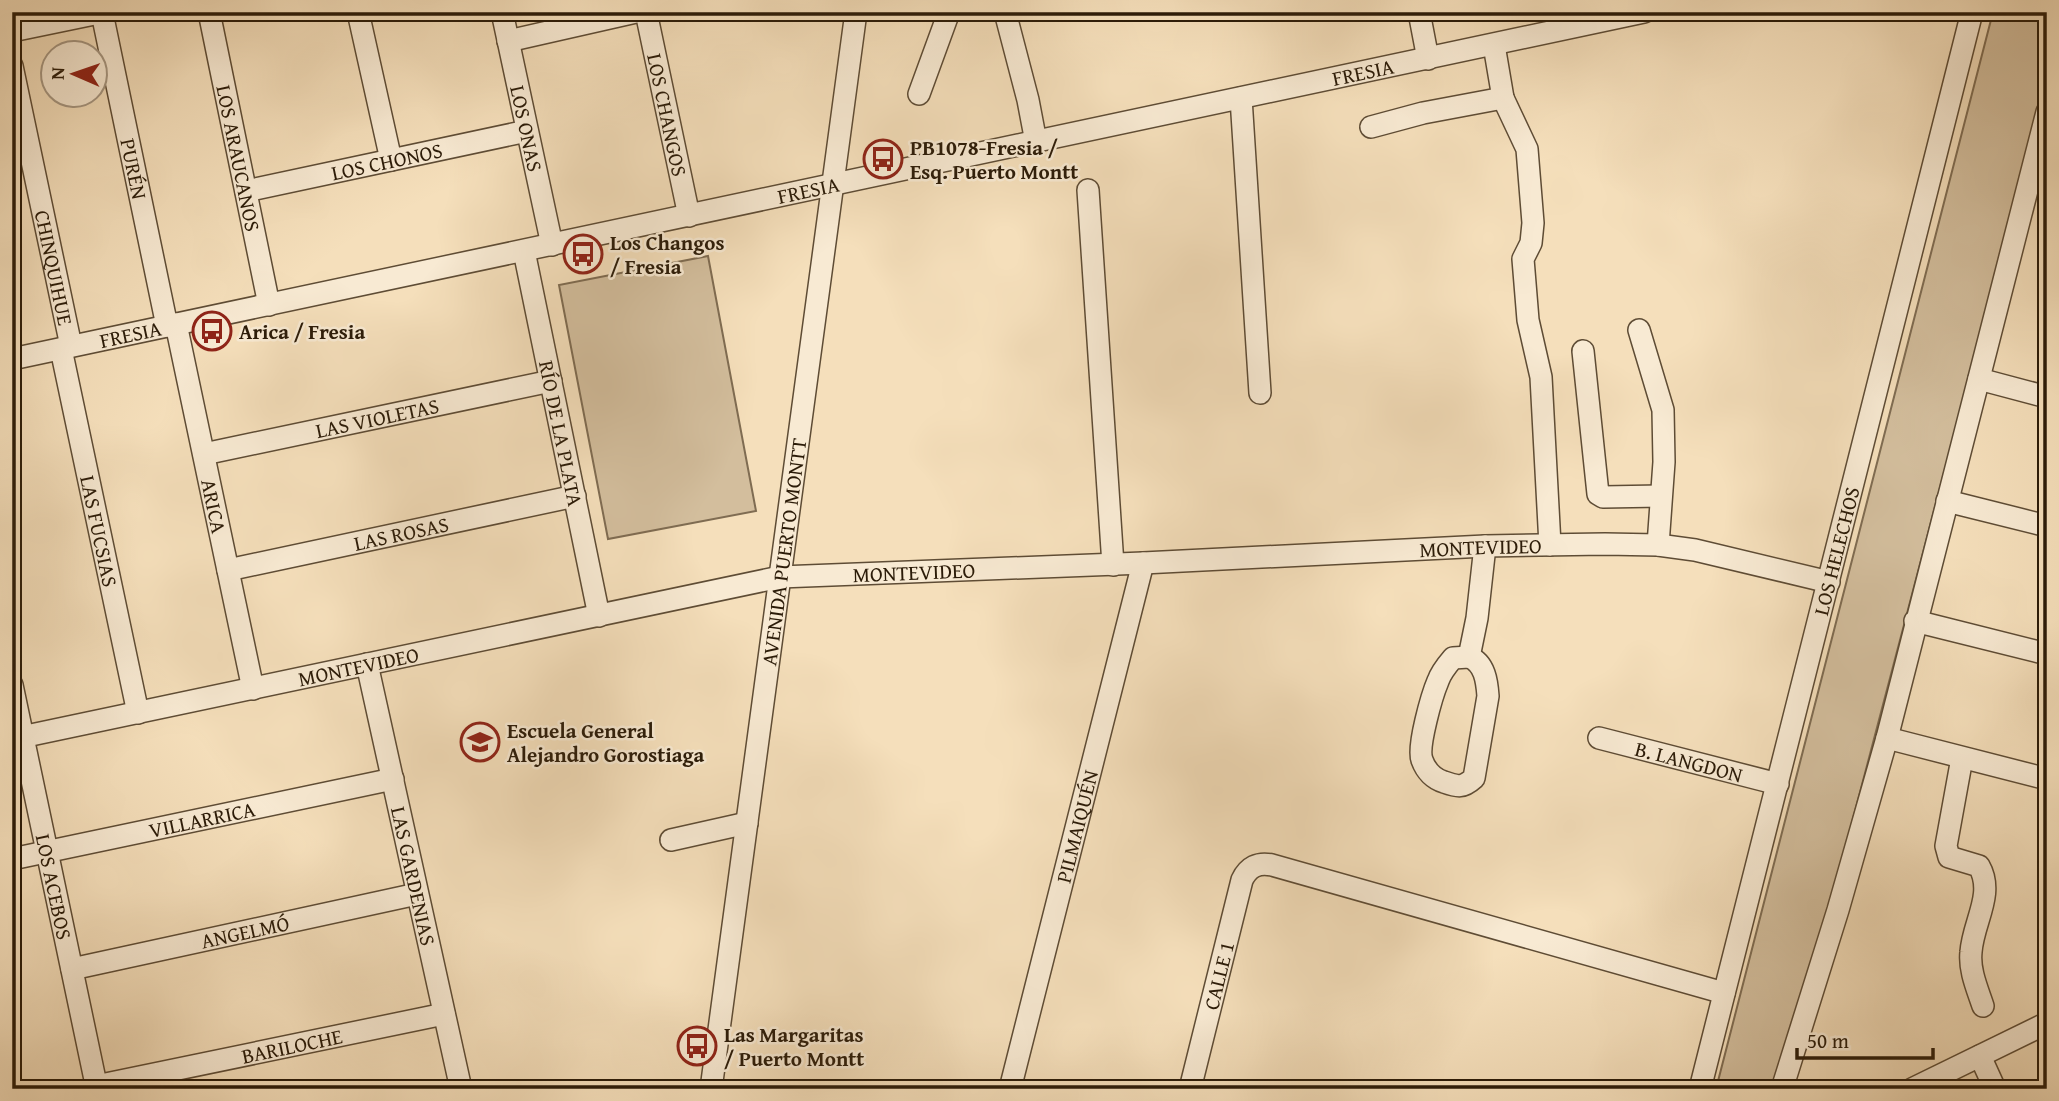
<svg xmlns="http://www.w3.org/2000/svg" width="2059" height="1101" font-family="'Gentium Book Plus',serif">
<rect width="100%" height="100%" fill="#f5dfbb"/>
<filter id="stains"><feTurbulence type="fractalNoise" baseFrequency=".00286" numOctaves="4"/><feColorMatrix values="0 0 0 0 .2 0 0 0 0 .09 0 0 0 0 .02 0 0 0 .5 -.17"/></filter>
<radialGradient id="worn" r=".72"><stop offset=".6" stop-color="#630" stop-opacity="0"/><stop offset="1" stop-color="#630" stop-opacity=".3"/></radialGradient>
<path fill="#d3be9d" stroke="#7f6c52" stroke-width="2" d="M 1993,12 L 2047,12 L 2047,81 L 1803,1009 L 1775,1089 L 1716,1089 Z
M 708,256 L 756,511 L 608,539 L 559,285 Z"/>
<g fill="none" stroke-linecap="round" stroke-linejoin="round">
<defs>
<g id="minor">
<path id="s1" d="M 209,12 L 269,305"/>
<path d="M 358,12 L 391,160"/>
<path id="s2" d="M 502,12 L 552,245"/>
<path id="s3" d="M 646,12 L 689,216"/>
<path d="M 1005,12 L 1028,100 L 1036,142"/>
<path d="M 1419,12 L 1428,59"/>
<path id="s4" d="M 102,13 L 167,326"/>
<path d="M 12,31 L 104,12"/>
<path d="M 508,41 L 636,12"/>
<path id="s5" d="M 12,66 L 71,346"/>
<path d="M 919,94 L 949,12"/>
<path d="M 1241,98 L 1260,393"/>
<path d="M 1503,98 L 1527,149 L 1533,223 L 1531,243 L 1523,259 L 1528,320 L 1541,377 L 1550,545"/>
<path d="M 1371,127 L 1423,113 L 1503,98 L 1494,45"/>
<path d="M 1088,190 L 1113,565"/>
<path id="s6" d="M 246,191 L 527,131"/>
<path id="s7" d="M 524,251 L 599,616"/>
<path id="s8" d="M 176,324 L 253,689"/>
<path d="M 1639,330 L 1663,410 L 1664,462 L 1658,545"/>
<path id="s9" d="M 61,349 L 138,713"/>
<path d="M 1583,351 L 1598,494 L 1603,497 L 1661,496"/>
<path id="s10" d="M 12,359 L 1644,12"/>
<path d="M 1979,379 L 2047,397"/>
<path id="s11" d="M 204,454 L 551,381"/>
<path d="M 1947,501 L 2047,526"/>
<path id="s12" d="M 228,570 L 575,496"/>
<path d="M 1915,621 L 2047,654"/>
<path d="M 1469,657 C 1485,663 1487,682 1488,696 L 1474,778 C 1463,788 1458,787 1444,782 C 1434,779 1426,771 1422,760 C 1417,747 1432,695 1438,681 C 1441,672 1447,665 1453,658 Z"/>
<path d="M 1469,657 L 1477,618 L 1485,546"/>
<path id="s13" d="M 367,664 L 461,1089"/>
<path id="s14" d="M 12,685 L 97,1089"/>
<path id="s15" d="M 1599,738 L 1778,784"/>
<path d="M 1887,738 L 2047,779"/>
<path id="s16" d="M 12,739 L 780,577 L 1143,563 L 1485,546 L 1605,544 L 1658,545 L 1695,550 L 1829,582"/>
<path d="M 1962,758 L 1946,846 L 1949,857 L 1979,866 C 1995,894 1973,922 1971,952 C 1969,970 1977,988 1983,1006"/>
<path d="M 671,840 L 747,823"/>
<path id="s17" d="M 12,859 L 393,779"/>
<path id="s18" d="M 72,969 L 417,894"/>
<path d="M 1980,1056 L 1995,1089"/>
<path id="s19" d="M 96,1086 L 444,1014"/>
<path id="s20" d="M 711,1089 L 856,12"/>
<path id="s21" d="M 1010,1089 L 1143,563"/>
<path id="s22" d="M 1190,1089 L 1242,880 C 1248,867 1258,862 1272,865 L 1724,993"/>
<path id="s23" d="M 1700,1089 L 1972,12"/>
<path d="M 1782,1089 L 1838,910 L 1887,738 L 2047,112"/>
<path d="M 1912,1089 L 2047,1023"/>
</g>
</defs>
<use href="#minor" stroke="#5e4c35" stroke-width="24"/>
<use href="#minor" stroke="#f8ead3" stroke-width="21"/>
</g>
<defs>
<symbol id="bus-ring" viewBox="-11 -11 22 22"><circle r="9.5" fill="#f8ead3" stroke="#8f2418" stroke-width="1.5"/><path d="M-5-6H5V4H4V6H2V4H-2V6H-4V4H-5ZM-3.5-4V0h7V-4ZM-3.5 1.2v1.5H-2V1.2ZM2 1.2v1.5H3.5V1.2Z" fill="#8f2418"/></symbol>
<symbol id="school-ring" viewBox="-11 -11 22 22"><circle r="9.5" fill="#f8ead3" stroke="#8f2418" stroke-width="1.5"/><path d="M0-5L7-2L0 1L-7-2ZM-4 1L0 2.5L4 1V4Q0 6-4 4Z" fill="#8f2418"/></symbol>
</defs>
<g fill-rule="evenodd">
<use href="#bus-ring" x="861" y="137" width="44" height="44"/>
<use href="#bus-ring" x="561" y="232" width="44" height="44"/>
<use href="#bus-ring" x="190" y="309" width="44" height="44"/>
<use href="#school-ring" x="458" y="720" width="44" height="44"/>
<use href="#bus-ring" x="675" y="1024" width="44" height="44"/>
</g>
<g text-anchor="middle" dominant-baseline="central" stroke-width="5" stroke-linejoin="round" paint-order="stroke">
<g font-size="21" fill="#2b1b08" stroke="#f8ead3">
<text stroke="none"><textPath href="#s10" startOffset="1381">FRESIA</textPath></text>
<text stroke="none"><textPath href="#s3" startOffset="105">LOS CHANGOS</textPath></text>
<text stroke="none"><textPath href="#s2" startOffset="119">LOS ONAS</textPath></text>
<text stroke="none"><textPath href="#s1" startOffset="149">LOS ARAUCANOS</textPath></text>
<text stroke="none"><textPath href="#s6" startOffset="144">LOS CHONOS</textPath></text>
<text stroke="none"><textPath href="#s4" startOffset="159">PURÉN</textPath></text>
<text stroke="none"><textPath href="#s10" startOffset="814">FRESIA</textPath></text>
<text stroke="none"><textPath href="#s5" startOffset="206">CHINQUIHUE</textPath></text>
<text stroke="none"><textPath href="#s10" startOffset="121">FRESIA</textPath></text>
<text stroke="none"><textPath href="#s11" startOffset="177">LAS VIOLETAS</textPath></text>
<text stroke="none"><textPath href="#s7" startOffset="186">RÍO DE LA PLATA</textPath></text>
<text stroke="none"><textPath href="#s8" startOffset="186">ARICA</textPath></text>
<text stroke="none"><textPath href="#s9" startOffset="186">LAS FUCSIAS</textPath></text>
<text stroke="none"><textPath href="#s12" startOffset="177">LAS ROSAS</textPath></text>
<text stroke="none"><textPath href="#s16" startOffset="1486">MONTEVIDEO</textPath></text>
<text stroke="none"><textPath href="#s20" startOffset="542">AVENIDA PUERTO MONTT</textPath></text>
<text stroke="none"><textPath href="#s23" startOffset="555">LOS HELECHOS</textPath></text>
<text stroke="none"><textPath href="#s16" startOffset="919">MONTEVIDEO</textPath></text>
<text stroke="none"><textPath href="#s16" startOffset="354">MONTEVIDEO</textPath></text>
<text stroke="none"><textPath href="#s15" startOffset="93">B. LANGDON</textPath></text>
<text stroke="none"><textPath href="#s17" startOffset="194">VILLARRICA</textPath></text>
<text stroke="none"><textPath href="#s21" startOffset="271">PILMAIQUÉN</textPath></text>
<text stroke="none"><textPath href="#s13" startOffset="217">LAS GARDENIAS</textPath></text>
<text stroke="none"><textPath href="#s14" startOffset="206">LOS ACEBOS</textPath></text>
<text stroke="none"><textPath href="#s18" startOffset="177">ANGELMÓ</textPath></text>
<text stroke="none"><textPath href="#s22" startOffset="117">CALLE 1</textPath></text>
<text stroke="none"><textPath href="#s19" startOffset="200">BARILOCHE</textPath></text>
</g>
<g font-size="21" font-weight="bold" fill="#2b1b08" stroke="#f8ead3" text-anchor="start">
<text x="910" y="147">PB1078-Fresia /<tspan x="910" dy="24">Esq. Puerto Montt</tspan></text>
<text x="610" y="242">Los Changos<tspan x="610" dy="24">/ Fresia</tspan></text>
<text x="239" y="331">Arica / Fresia</text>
<text x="507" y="730">Escuela General<tspan x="507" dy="24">Alejandro Gorostiaga</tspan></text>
<text x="724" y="1034">Las Margaritas<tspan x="724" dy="24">/ Puerto Montt</tspan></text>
</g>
</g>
<rect width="2059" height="1101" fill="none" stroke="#f5dfbb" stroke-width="42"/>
<rect x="14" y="14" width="2031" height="1073" fill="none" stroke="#2b1b08" stroke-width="3.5"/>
<rect x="21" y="21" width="2017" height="1059" fill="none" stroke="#2b1b08" stroke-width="2"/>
<g transform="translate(74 74) rotate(272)"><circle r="33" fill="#f8ead3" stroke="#a69782" stroke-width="2"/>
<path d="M0-5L12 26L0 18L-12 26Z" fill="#8f2418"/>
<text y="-10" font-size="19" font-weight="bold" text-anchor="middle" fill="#2b1b08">N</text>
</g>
<path d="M1797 1048v10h136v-10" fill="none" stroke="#2b1b08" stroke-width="3.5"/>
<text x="1807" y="1048" font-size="21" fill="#2b1b08" stroke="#f8ead3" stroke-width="5" paint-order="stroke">50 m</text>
<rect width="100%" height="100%" filter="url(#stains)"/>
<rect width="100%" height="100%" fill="url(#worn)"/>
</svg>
